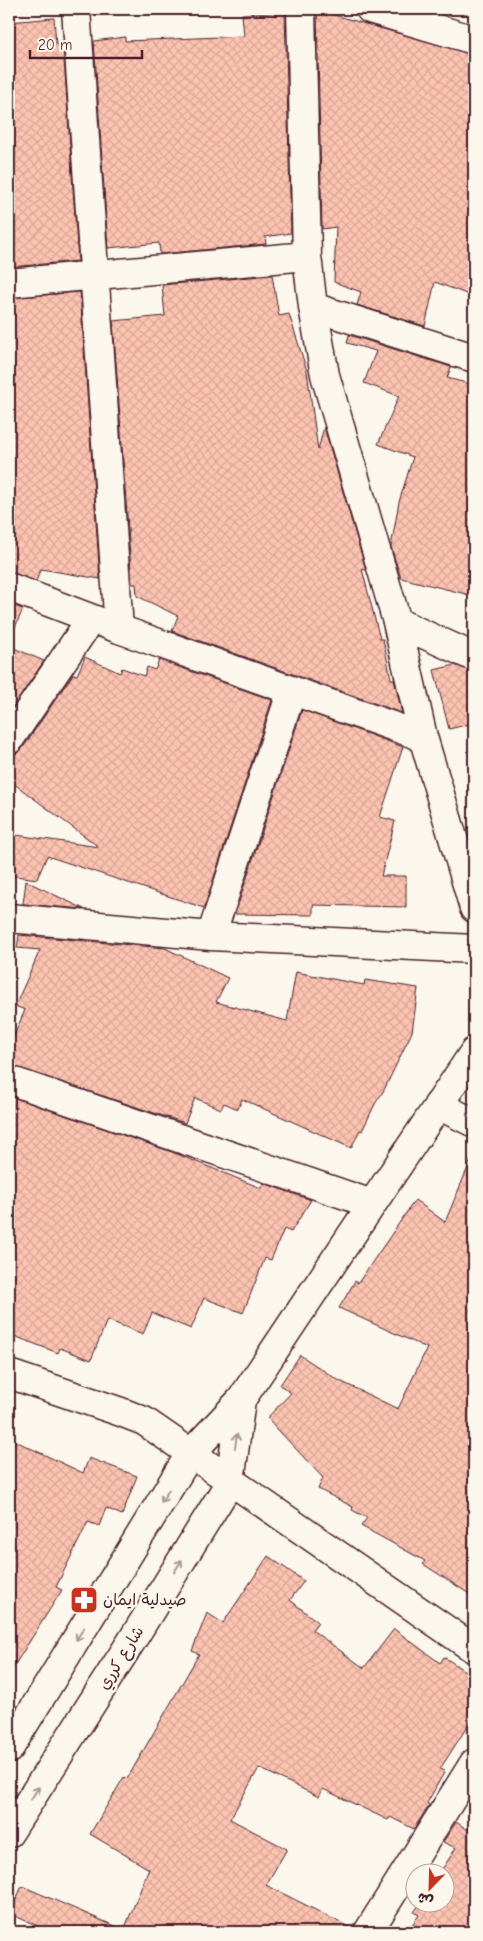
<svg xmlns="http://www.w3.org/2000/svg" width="483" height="1941" font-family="'Comic Neue','Playpen Sans Arabic',sans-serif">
<defs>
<pattern id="building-cross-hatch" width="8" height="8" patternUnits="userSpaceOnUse" patternTransform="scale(1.25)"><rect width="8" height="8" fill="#fcc3b1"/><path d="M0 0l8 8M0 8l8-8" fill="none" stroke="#daa798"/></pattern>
</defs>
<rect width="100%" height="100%" fill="#fbf7ec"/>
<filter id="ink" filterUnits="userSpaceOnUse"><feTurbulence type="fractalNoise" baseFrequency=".02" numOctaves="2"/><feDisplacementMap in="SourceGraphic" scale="10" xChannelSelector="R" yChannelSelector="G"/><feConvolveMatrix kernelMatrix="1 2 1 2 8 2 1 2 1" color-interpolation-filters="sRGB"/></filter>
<g filter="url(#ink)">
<path fill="url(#building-cross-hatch)" stroke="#4a1f2b" d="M 317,10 L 474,55 L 474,297 L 435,282 L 425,326 L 357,305 L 361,292 L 334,282 L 336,227 L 322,229 Z
M 285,12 L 291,233 L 265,237 L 266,244 L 160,254 L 159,243 L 108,248 L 94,41 L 125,37 L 125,41 L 244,36 L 242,14 Z
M 54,18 L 56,44 L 63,44 L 78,261 L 9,267 L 9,22 Z
M 272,275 L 279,316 L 289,314 L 307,371 L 318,450 L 324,427 L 366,570 L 362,569 L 380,639 L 383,639 L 391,679 L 394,679 L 402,713 L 172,631 L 178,616 L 137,596 L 136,584 L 132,584 L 113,321 L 165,316 L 162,285 Z
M 80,292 L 100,579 L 41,569 L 36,581 L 9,572 L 9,519 L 16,522 L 9,458 L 9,298 Z
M 349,335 L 451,367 L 447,378 L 474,385 L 474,596 L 401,578 L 391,547 L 399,502 L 413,457 L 378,444 L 399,396 L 364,383 L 376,351 L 347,343 Z
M 9,604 L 23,609 L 9,641 Z
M 9,646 L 44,661 L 9,713 Z
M 85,657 L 120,673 L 122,668 L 144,676 L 147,667 L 155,670 L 159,660 L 272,700 L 204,908 L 47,856 L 37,879 L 9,875 L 9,834 L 99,847 L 9,780 L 9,755 L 16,754 L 22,749 L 73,674 L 77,675 Z
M 455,665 L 474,672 L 474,723 L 449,729 L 434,670 Z
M 302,710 L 403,747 L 380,817 L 395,821 L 381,876 L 406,876 L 406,907 L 313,905 L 313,915 L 235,914 Z
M 26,881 L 84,909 L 23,904 Z
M 19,935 L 165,948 L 228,978 L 216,1002 L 287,1021 L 296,972 L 364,985 L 365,980 L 418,988 L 412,1032 L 384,1090 L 375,1104 L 362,1131 L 360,1130 L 351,1148 L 242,1099 L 238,1109 L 224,1103 L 221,1109 L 195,1098 L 185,1123 L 9,1065 L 9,1047 L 25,1010 L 15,1006 L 40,950 L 17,948 Z
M 9,1096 L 172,1152 L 261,1188 L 263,1183 L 311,1200 L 291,1232 L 284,1229 L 271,1260 L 265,1258 L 243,1313 L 204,1298 L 191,1329 L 152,1313 L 143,1334 L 107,1320 L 91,1360 L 60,1348 L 58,1353 L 9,1334 Z
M 474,1153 L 474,1597 L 423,1564 L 425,1561 L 361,1526 L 367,1518 L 352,1510 L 353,1507 L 318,1489 L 323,1478 L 267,1418 L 291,1393 L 280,1385 L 300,1355 L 338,1380 L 398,1409 L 427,1348 L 339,1308 L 355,1281 L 358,1283 L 415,1200 L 445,1222 Z
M 9,1438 L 83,1473 L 89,1458 L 137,1476 L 122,1515 L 106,1508 L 99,1526 L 88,1522 L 56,1587 L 62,1590 L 9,1674 Z
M 268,1556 L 304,1581 L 290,1600 L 318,1622 L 312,1630 L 364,1668 L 394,1629 L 440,1663 L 444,1657 L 474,1677 L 474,1716 L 440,1769 L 445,1771 L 427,1803 L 429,1805 L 414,1829 L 390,1817 L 388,1820 L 323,1789 L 319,1797 L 259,1768 L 230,1819 L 287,1849 L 266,1885 L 353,1929 L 353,1932 L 52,1932 L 10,1914 L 22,1886 L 124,1930 L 149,1869 L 90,1834 L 124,1777 L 127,1779 L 199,1654 L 192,1651 L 207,1613 L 223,1623 Z
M 474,1819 L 474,1932 L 407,1932 L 419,1915 L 414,1912 L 420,1904 L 446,1904 L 446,1874 L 439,1874 L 456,1848 L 443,1842 L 456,1822 L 468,1830 Z"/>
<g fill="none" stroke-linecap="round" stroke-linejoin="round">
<defs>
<path id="street" d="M 76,9 L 119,629
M 301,9 L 307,256 L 313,307 L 325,375 L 397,622 L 423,737 L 474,908
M 370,9 L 474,40
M 9,283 L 307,256
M 313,307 L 474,358
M 9,587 L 119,629 L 423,737
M 397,622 L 474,657
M 9,740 L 91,619
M 9,918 L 211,936 L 474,949
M 211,936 L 292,690
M 9,1080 L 372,1204
M 438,1105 L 474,1123
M 368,1932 L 474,1763"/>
<path id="secondary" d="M 9,1374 L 121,1412 L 144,1421 L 474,1649
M 9,1749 L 190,1454 L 241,1400 L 474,1052
M 9,1833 L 131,1642 L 230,1482 L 241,1400"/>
</defs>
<use href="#street" stroke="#4a1f2b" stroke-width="31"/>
<use href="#secondary" stroke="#4a1f2b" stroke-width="31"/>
<use href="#street" stroke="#fbf7ec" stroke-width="28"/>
<use href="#secondary" stroke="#fbf7ec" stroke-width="28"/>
</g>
<defs><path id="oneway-shaft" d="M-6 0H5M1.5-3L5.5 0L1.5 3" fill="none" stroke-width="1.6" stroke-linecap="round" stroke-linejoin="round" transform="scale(1.25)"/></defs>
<g stroke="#ab9695">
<use href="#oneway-shaft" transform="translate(236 1441) rotate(-82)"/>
<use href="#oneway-shaft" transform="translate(165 1496) rotate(122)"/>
<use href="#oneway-shaft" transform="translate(178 1566) rotate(-58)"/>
<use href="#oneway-shaft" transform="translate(80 1634) rotate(122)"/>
<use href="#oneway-shaft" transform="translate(35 1793) rotate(-58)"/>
</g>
</g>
<defs>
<symbol id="pharmacy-square" viewBox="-11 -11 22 22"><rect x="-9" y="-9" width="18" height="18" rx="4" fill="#c8321e" stroke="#fbf7ec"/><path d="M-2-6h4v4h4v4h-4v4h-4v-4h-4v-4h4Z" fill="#fff"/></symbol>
</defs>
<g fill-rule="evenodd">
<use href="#pharmacy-square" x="68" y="1584" width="32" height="32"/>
</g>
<g text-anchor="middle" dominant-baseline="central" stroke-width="5" stroke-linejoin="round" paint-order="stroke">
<g font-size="16" fill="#4a1f2b" stroke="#fbf7ec" text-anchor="start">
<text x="103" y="1600">صيدلية ايمان</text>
</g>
<g font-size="16" fill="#4a1f2b" stroke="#fbf7ec">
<text transform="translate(121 1658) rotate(-58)">شارع كرري</text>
</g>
</g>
<rect width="483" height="1941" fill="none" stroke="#fbf7ec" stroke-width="30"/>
<rect x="15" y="15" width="453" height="1911" fill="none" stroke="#4a1f2b" stroke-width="2" filter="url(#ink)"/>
<g transform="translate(430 1888) rotate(203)"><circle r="24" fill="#fbf7ec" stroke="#b4a19f"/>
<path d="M0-4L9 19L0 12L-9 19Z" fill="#c8321e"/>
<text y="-8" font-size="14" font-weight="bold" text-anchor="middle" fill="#4a1f2b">ش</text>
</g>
<path d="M30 50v8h112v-8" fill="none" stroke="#4a1f2b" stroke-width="2.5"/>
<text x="38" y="50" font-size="15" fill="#4a1f2b" stroke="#fbf7ec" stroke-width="4" paint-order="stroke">20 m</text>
</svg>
